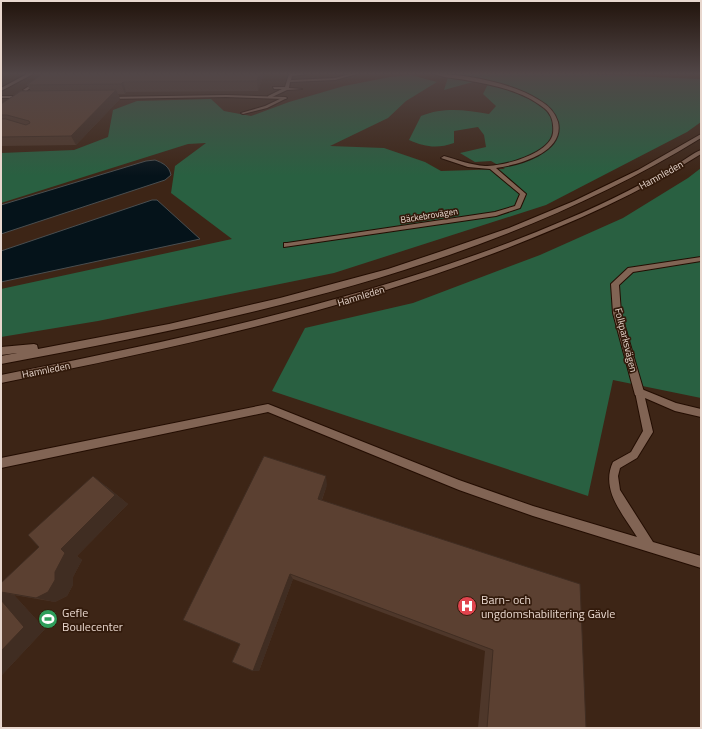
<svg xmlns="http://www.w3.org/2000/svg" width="702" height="729" font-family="'Titillium Web',sans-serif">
<rect width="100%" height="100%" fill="#3d2516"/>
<path fill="#296041" d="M 449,74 L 583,74 L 701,79 L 701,122 L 687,132 L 546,205 L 334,273 L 98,321 L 1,337 L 1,289 L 232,239 L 171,193 L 175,166 L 206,143 L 188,144 L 1,203 L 1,153 L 74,150 L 108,137 L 113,110 L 137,101 L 211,99 L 224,111 L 251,116 L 289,102 L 344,86 L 390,77 L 411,75 L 437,82 L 406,101 L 388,118 L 330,146 L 384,148 L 425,162 L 441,171 L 505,169 L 491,161 L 475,162 L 460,153 L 486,147 L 484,135 L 478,127 L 454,131 L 454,143 C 437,149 425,147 409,140 L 421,116 C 444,107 465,110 489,114 L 496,106 L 483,94 L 489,82 L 480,80 L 444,90 Z
M 701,168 L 701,398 L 613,380 L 588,496 L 272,391 L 305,328 L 413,303 L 540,255 L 623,218 L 688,178 Z"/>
<path fill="#05131a" stroke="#494e50" d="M 155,160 C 163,163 169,166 171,175 L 165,180 L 1,234 L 1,205 L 146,161 Z
M 152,200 L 157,200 L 200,239 L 1,282 L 1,251 Z"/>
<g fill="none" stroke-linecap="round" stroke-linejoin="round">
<defs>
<path id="service" d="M 47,74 L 51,74 L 26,91 L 23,90 Z
M 289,74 L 307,74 L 292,76 L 291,80 L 335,78 L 350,74 L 357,74 L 335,80 L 290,82 L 289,88 L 302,89 L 287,90 L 270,98 L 268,98 L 268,96 L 282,89 L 274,89 L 273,87 L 285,87 Z
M 284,97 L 287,98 L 267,108 L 243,114 L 241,113 L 265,106 Z
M 639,388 L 676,403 L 701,409 L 701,417 L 675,411 L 645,398 L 653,432 L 637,458 L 620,468 L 618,476 L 620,490 L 653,542 L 701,556 L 701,568 L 533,516 L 459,490 L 268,412 L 1,468 L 1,458 L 268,404 L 459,480 L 533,506 L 637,537 C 623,514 600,490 613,462 L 631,452 L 643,431 L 635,392 L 636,390 Z"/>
<path id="minor" d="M 27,74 L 33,74 L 1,91 L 1,88 Z
M 435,74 C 466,74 512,83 539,100 C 548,105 555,112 558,122 C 565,153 518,165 496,168 L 526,194 L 520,208 L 496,216 L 284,247 L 284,243 L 287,243 L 495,212 L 515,206 L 520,194 L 490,169 L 468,167 L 441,158 L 444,156 C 458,160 471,165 485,166 C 504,166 550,154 553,133 C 554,124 552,114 544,108 C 522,90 492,85 465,80 C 455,78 444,78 435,74 Z
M 226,95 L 285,97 L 287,98 L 285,99 L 226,97 L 107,99 L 105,98 L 107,97 Z
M 1,96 L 25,96 L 27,97 L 25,98 L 1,98 Z
M 701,257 L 701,261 L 633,272 L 619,285 L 621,313 L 644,392 L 643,395 L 639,396 L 635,395 L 613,313 L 611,284 L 628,268 Z"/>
<path id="secondary" d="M 701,134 L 701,138 C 490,268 241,319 1,364 L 1,356 L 17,353 L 1,355 L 1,347 L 34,344 L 37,345 L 38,349 L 169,324 L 280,298 L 388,269 L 442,251 L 509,228 L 574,201 L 638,170 Z
M 701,150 L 701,154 C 637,195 567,225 497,252 C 336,313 169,349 1,383 L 1,375 C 177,340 353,303 521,238 C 562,222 604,204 643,183 C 655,177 667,170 679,163 C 686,159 693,153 701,150 Z"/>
</defs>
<use href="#service" stroke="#230d02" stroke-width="2"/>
<use href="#minor" stroke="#230d02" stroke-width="2"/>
<use href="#secondary" stroke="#230d02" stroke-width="2"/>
<use href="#service" fill="#816454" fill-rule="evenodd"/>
<use href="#minor" fill="#816454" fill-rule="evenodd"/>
<use href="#secondary" fill="#816454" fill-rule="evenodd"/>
</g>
<path fill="#4e372a" d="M 264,74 L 258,91 L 126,92 L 125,94 L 118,94 L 120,99 L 76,145 L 1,146 L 1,104 L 31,91 L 27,85 Z
M 327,485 L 322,500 L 586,728 L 478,728 L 485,651 L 293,579 L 259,671 L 253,671 L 232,662 Z
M 106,486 L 128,504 L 77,556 L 82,560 L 73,577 L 73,585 L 67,596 L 55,602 L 14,595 L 45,629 L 1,676 L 1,580 L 2,582 Z"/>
<path fill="#402d22" d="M 259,74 L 264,74 L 258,91 L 257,81 Z
M 123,82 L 126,92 L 125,94 L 121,84 Z
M 116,90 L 120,99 L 76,145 L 71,136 Z
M 93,476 L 106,486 L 128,504 L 77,556 L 82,560 L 73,577 L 73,585 L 67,596 L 55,602 L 36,598 L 55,572 L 61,549 Z
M 326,476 L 327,485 L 319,507 L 318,499 Z
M 290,574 L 293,579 L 259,671 L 253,671 Z
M 1,592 L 14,595 L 45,629 L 1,676 Z"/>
<path fill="#5b4031" stroke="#402d22" d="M 42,74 L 259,74 L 257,81 L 123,82 L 121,84 L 27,85 Z
M 116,90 L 71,136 L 1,137 L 1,119 L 6,119 L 26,125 L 30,123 L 29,121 L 7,115 L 1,115 L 1,104 L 21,91 Z
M 264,456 L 326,476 L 318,499 L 580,584 L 586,728 L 487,728 L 493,650 L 290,574 L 253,671 L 232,662 L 240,644 L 183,620 Z
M 93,476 L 115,495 L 61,549 L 65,553 L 55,572 L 55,580 L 48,592 L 36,598 L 1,592 L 1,583 L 39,547 L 28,535 Z
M 1,600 L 24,627 L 1,651 Z"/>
<linearGradient id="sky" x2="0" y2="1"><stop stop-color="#22140c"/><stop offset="0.42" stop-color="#514647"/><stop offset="1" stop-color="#514647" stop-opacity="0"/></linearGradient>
<rect width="702" height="176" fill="url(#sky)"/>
<defs>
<symbol id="hospital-disc" viewBox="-11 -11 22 22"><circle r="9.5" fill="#e0444e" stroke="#331b0c"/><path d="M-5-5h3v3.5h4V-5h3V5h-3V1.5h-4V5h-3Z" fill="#fff"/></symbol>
<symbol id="stadium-disc" viewBox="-11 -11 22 22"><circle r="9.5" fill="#2e9e5b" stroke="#331b0c"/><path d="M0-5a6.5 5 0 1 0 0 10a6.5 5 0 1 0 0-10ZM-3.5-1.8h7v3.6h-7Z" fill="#fff"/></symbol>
</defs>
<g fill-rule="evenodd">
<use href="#hospital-disc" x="456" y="595" width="22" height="22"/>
<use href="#stadium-disc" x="37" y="608" width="22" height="22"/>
</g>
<g text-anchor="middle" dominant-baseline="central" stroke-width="3.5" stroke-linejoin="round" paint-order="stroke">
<g font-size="9" fill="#e8d7ce" stroke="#331b0c">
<text transform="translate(429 215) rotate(-9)">Bäckebrovägen</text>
</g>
<g font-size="10" fill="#e8d7ce" stroke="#331b0c">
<text transform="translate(661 175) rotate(-29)">Hamnleden</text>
<text transform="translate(361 296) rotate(-17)">Hamnleden</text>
<text transform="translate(626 340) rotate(76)">Folkparksvägen</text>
<text transform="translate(46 370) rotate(-11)">Hamnleden</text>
</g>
<g font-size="12" fill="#e8d7ce" stroke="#331b0c" text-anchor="start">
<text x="481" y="599">Barn- och<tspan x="481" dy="14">ungdomshabilitering Gävle</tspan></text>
<text x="62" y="612">Gefle<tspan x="62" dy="14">Boulecenter</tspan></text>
</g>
</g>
<rect width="702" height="729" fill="none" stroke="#e8d7ce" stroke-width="4"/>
</svg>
